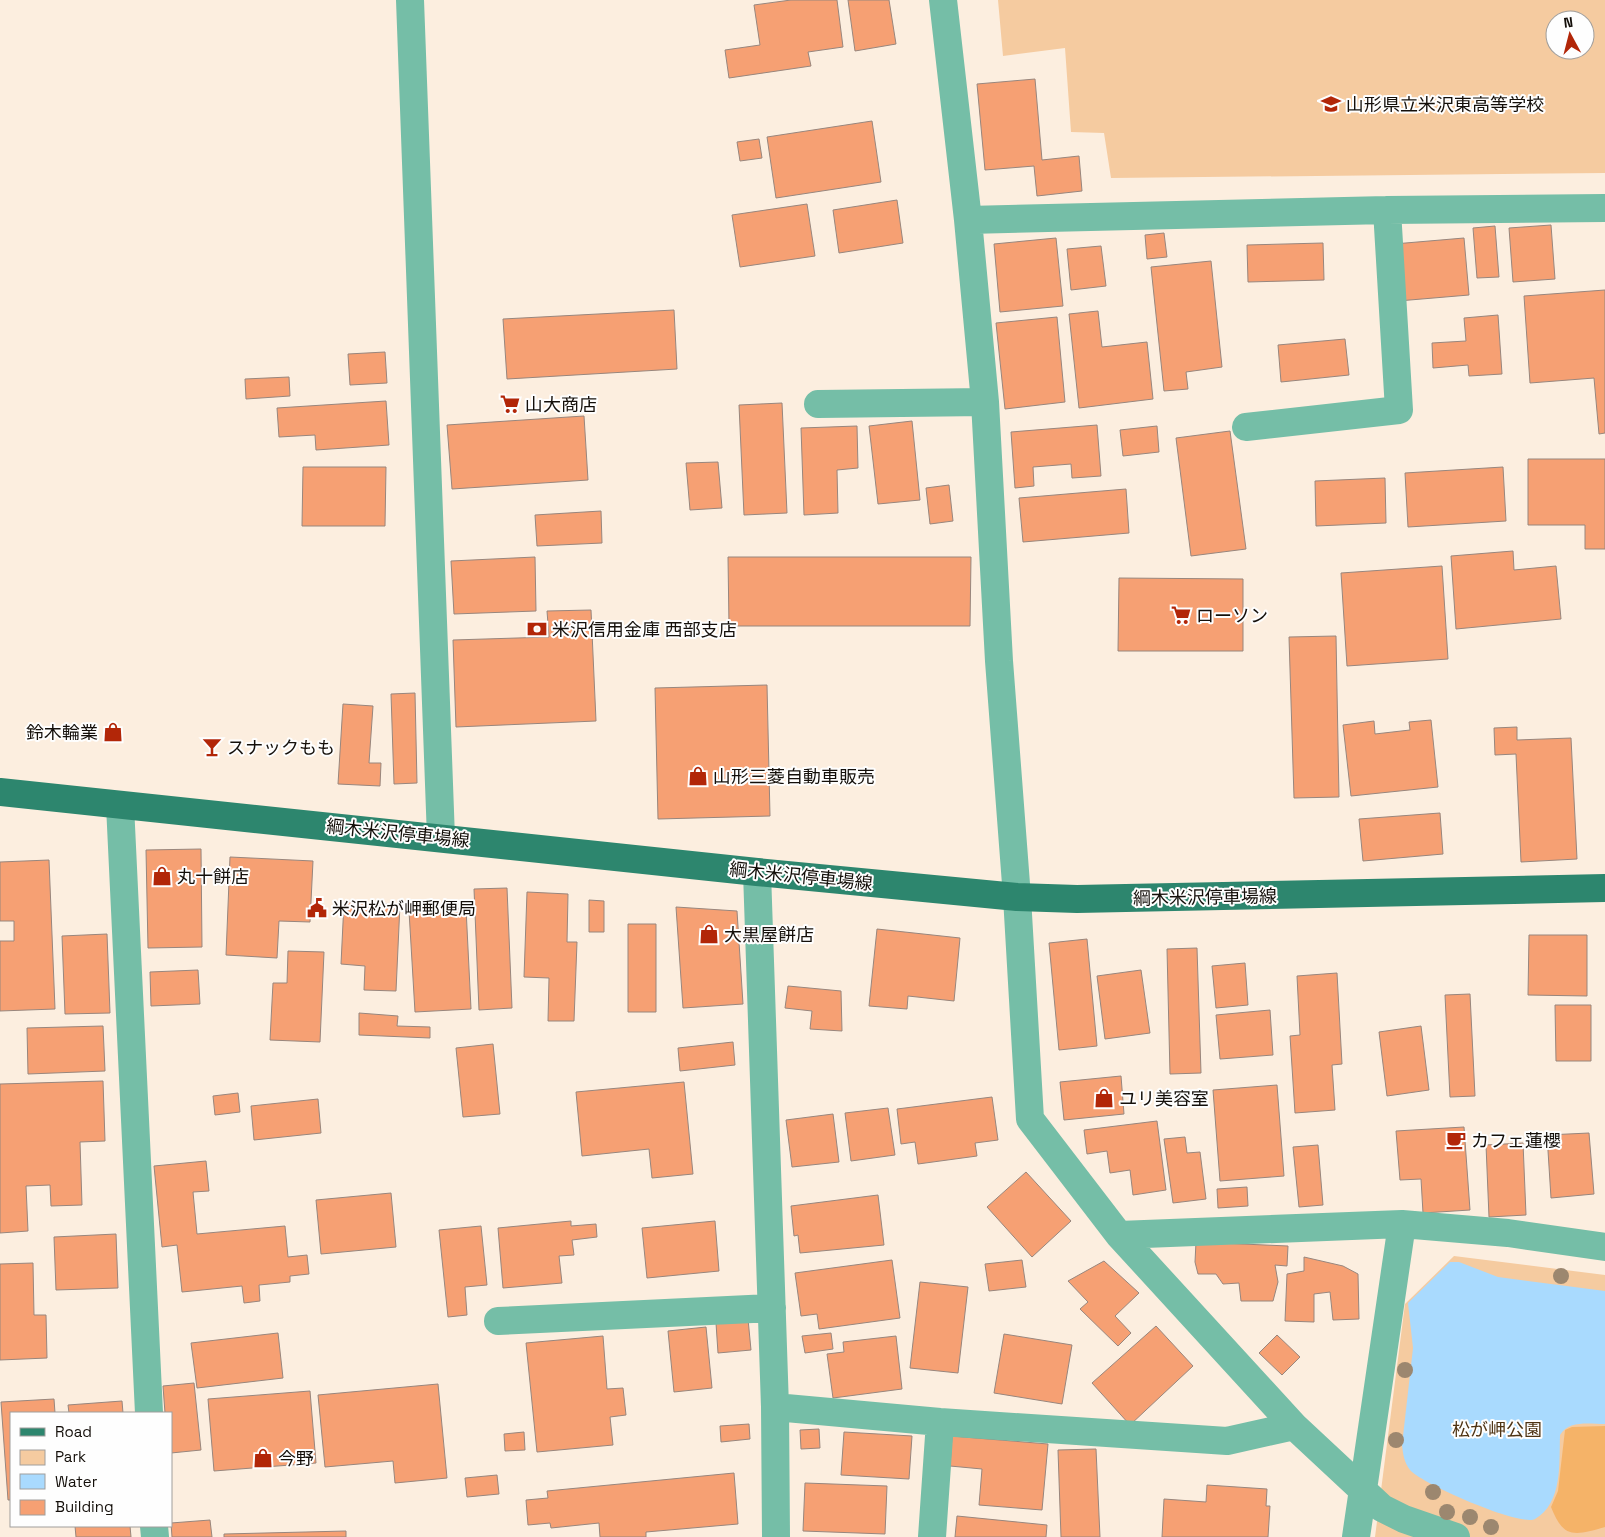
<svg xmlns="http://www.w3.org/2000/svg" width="1605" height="1537" font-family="'Space Grotesk','Noto Sans JP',sans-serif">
	<rect width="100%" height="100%" fill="#fceedf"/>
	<path fill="#f5cba0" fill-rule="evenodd" d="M998,0H1605V173L1111,178L1104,133L1071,132L1065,48L1003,56ZM1555,20H1585V50H1555Z
		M1454,1256L1605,1275V1537H1375L1405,1304Z"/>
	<path fill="#f5b368" d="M1605,1426V1527C1572,1537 1563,1537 1551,1507L1558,1491L1565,1430L1572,1427Z"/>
	<path fill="#a9dafe" d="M1450,1262H1459L1498,1277L1605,1291V1424C1589,1424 1569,1420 1560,1435C1559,1463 1563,1503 1535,1519C1521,1527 1422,1484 1410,1470C1404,1462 1403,1454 1402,1445L1413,1348L1408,1303Z"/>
	<path fill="#f6a073" stroke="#98867d" d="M791,0H837L843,47L808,52L811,66L729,78L725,50L760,45L754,5Z
		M848,0H889L896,44L855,51Z
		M1035,79L1042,160L1079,156L1082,191L1037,196L1034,166L985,170L977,84Z
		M872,121L881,182L776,198L767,137Z
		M759,139L762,158L740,161L737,142Z
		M897,200L903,243L839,253L833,210Z
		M807,204L815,256L740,267L732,215Z
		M1551,225L1555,279L1513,282L1509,228Z
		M1495,226L1499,277L1477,278L1473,228Z
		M1164,233L1167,257L1147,259L1145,235Z
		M1056,238L1063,306L1000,312L994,244Z
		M1464,238L1469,295L1398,301L1394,244Z
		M1323,243L1324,280L1248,282L1247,245Z
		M1101,246L1106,286L1071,290L1067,249Z
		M1211,261L1222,367L1186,372L1188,389L1164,391L1151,267Z
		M1605,290V433L1599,434L1594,378L1530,383L1524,296Z
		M674,310L677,369L507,379L503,319Z
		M1098,311L1102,347L1147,342L1153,399L1079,408L1069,314Z
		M1498,315L1502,374L1469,376L1468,365L1433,368L1432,343L1466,341L1464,318Z
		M1057,317L1065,402L1005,409L996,323Z
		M1345,339L1349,375L1281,382L1278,345Z
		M385,352L387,383L350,385L348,354Z
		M289,377L290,396L246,399L245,379Z
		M386,401L389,445L316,450L315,435L279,437L277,408Z
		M782,403L787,513L744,515L739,405Z
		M584,416L588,480L452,489L447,425Z
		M912,421L920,500L878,504L869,426Z
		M1097,425L1101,476L1072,478L1071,464L1033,467L1034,486L1015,488L1011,432Z
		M857,426L858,468L837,470L838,513L804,515L801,428Z
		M1157,426L1159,452L1123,456L1120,430Z
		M1230,431L1246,549L1191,556L1176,438Z
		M1528,459H1605V549H1585V525H1528Z
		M718,462L722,508L690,510L686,463Z
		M303,467H386L385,526H302Z
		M1503,467L1506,521L1408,527L1405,473Z
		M1385,478L1386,523L1316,526L1315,481Z
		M949,485L953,521L930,524L926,488Z
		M1126,489L1129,533L1023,542L1019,498Z
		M601,511L602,543L537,546L535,515Z
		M1513,551L1514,570L1556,566L1561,619L1456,629L1451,556Z
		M535,557L536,611L454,614L451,561Z
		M728,557H971L970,626H729Z
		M1442,566L1448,659L1347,666L1341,573Z
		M1119,578L1243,579V651H1118Z
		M591,610L596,721L456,727L453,640L549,637L547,611Z
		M1336,636L1339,797L1294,798L1289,637Z
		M767,685L770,816L658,819L655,688Z
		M415,693L417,783L394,784L391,694Z
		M343,704L373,706L369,763H381L380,786L338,784Z
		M1431,720L1438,787L1351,796L1343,725L1374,721L1375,734L1410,730L1409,722Z
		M1517,727V740L1571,738L1577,859L1521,862L1516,754L1495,755L1494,728Z
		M1440,813L1443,854L1363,861L1359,819Z
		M201,849L202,947L148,948L146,850Z
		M230,857L313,861L310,922L279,921L277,958L226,955Z
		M49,860L55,1009L0,1011V941H14V921H0V862Z
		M507,888L512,1008L479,1010L474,889Z
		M527,892L568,894L567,942H577L574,1021H548L549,978L524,977Z
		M589,900L604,901V932H589Z
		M344,902L400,904L396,991L364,990L365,966L341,964Z
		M676,907L737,911L743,1004L683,1008Z
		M466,908L471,1009L415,1012L409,911Z
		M628,924H656V1012H628Z
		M877,929L960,938L954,1001L908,996L907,1009L869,1006Z
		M107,934L110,1013L65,1014L62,936Z
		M1529,935H1587V996L1528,995Z
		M1087,939L1097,1046L1059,1050L1049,943Z
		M1197,948L1201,1073L1170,1074L1167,949Z
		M288,951L324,952L320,1042L270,1040L273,983H287Z
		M1245,963L1248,1005L1216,1008L1212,966Z
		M198,970L200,1004L151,1006L150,972Z
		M1141,970L1150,1033L1105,1039L1097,976Z
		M1337,973L1342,1064L1332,1065L1335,1110L1295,1113L1290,1036L1300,1035L1297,976Z
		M788,986L841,991L842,1031L810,1029L812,1011L785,1008Z
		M1470,994L1475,1096L1450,1097L1445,995Z
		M1555,1005H1591V1061H1556Z
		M1270,1010L1273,1055L1220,1059L1216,1015Z
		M359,1013L398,1016L397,1026L430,1027V1038L359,1035Z
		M103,1026L105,1071L28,1074L27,1028Z
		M1421,1026L1429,1090L1387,1096L1379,1032Z
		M733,1042L735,1065L680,1071L678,1048Z
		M493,1044L500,1114L463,1117L456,1048Z
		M1121,1076L1124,1114L1064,1120L1060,1082Z
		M103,1081L105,1141L80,1142L82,1205L51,1206L50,1185L26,1186L28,1231L0,1233V1084Z
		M684,1082L693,1174L652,1178L649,1149L582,1156L576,1092Z
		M1277,1085L1284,1176L1220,1181L1213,1090Z
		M238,1093L240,1112L215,1115L213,1096Z
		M992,1097L998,1140L975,1143L977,1156L918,1164L915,1142L901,1144L897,1109Z
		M318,1099L321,1133L254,1140L251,1106Z
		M888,1108L895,1155L851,1161L845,1113Z
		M833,1114L839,1162L792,1167L786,1120Z
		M1157,1121L1166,1190L1133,1195L1130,1170L1110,1173L1107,1151L1087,1154L1084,1130Z
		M1464,1127L1470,1210L1423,1213L1421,1179L1400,1180L1396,1131Z
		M1589,1133L1594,1194L1551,1198L1547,1135Z
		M1185,1137L1187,1153L1200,1152L1206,1199L1173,1203L1164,1139Z
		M1523,1143L1526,1215L1489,1217L1486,1145Z
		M1318,1145L1323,1205L1299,1207L1293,1147Z
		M206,1161L209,1191L193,1192L197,1234L285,1226L288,1257L307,1255L309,1274L290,1276V1282L259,1285L260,1301L244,1303L242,1286L182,1292L177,1245L162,1247L154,1166Z
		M1026,1172L1071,1221L1032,1257L987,1207Z
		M1247,1187L1248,1206L1218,1208L1217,1189Z
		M391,1193L396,1247L321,1254L316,1200Z
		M878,1195L884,1245L800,1253L798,1235L794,1236L791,1206Z
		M571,1221V1226L596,1224L597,1237L572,1240L574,1255L559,1256L562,1283L503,1288L498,1228Z
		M715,1221L719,1271L647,1278L642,1228Z
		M481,1226L487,1285L465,1287L467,1315L448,1317L439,1230Z
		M116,1234L118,1288L56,1290L54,1237Z
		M1196,1242L1288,1246L1287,1266L1275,1265L1278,1282L1273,1301H1241L1239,1283L1223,1284L1216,1274H1198L1195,1262Z
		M1304,1257L1343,1266L1358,1274L1359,1319L1333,1320L1330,1292L1314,1294V1322L1285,1321L1287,1274L1304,1271Z
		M892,1260L900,1318L819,1329L817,1314L801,1316L795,1273Z
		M1022,1260L1026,1287L989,1291L985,1264Z
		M1104,1261L1139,1293L1115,1316L1131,1333L1118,1346L1080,1309L1088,1302L1068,1281Z
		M33,1263L34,1315H46L47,1358L0,1360V1264Z
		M920,1282L968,1287L958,1373L910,1368Z
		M748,1319L751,1350L718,1353L716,1323Z
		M1156,1326L1193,1366L1130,1425L1092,1383Z
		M706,1327L712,1388L674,1392L668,1331Z
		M278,1333L283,1378L197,1388L191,1343Z
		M831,1333L833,1349L805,1353L802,1336Z
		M1004,1334L1072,1345L1062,1404L994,1393Z
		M1277,1335L1300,1357L1282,1375L1259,1353Z
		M603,1336L607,1389L623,1388L626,1415L610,1417L613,1445L537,1452L526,1343Z
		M896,1336L902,1389L833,1398L827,1354L844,1352L843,1342Z
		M194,1383L201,1450L171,1453V1413H165L163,1386Z
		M438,1384L447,1478L395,1483L393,1461L325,1467L318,1395Z
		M310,1391L316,1463L214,1471L208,1399Z
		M54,1399L55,1413H11V1500H8L1,1402Z
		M122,1401L123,1413H69L68,1405Z
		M749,1424L750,1439L721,1442L720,1426Z
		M819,1429L820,1448L801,1449L800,1430Z
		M524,1432L525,1450L505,1451L504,1434Z
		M844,1432L912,1436L909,1479L841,1475Z
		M952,1436L1048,1444L1042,1510L979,1505L982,1469L950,1466Z
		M1096,1449L1100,1537H1061L1058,1450Z
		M734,1473L738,1524L646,1532V1537H600L599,1523L551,1528L550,1523L528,1525L526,1500L548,1498L547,1491Z
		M497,1475L499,1494L467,1497L465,1478Z
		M805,1483L887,1486L885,1534L803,1531Z
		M1207,1485L1267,1489L1266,1506H1270L1268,1537H1162L1164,1499L1206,1502Z
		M957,1516L1047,1525L1046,1537H955Z
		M210,1520L212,1537H172L171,1523Z
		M75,1526H130L131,1537H76Z
		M346,1531V1537H224V1534Z"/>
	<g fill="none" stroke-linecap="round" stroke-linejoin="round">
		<path stroke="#75bea7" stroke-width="28" d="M410,0L441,838
			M943,0L968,220L985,402L999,661L1017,897L1030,1119L1119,1235L1294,1426L1382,1508L1404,1519L1456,1537
			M968,220L1387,210L1605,208
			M818,404L985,402
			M1246,427L1399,410L1387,210
			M120,805L149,1413
			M757,872L775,1407L776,1537
			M1119,1235L1402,1224
			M498,1321L772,1308
			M775,1407L940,1422L1227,1441L1294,1426
			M154,1526L155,1537
			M932,1537L940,1422
			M1356,1537L1402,1224L1508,1233L1605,1247"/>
		<path stroke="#2d866e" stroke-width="28" d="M0,792L757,872L1017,897L1077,899L1605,888"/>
	</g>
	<g fill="#9c876f">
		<circle cx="1561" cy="1276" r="8"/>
		<circle cx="1405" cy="1370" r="8"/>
		<circle cx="1396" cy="1440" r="8"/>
		<circle cx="1433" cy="1492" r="8"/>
		<circle cx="1447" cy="1512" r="8"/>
		<circle cx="1470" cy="1517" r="8"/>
		<circle cx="1491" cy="1527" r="8"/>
	</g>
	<defs>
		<symbol id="school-bare" viewBox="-9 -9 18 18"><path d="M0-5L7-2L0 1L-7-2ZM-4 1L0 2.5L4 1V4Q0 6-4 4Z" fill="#b22608" stroke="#fefefe" stroke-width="2.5" paint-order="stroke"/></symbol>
		<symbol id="supermarket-bare" viewBox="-9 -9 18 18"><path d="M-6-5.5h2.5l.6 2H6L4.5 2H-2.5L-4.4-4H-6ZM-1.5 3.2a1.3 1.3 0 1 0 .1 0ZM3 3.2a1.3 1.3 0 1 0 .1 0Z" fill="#b22608" stroke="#fefefe" stroke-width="2.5" paint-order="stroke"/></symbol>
		<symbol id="bank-bare" viewBox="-9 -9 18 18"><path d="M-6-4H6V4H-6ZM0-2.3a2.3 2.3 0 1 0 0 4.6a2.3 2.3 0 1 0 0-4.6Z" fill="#b22608" stroke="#fefefe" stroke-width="2.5" paint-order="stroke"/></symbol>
		<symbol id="shop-bare" viewBox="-9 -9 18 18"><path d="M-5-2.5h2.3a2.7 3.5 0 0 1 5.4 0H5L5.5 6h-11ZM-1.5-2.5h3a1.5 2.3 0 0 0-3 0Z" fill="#b22608" stroke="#fefefe" stroke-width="2.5" paint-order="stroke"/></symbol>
		<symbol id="bar-bare" viewBox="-9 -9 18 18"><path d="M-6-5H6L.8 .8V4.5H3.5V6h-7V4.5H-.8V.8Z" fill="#b22608" stroke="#fefefe" stroke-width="2.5" paint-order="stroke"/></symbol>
		<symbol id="civic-bare" viewBox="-9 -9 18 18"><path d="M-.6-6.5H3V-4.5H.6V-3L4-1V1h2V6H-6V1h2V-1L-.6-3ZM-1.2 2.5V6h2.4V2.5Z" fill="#b22608" stroke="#fefefe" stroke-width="2.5" paint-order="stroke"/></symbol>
		<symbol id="cafe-bare" viewBox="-9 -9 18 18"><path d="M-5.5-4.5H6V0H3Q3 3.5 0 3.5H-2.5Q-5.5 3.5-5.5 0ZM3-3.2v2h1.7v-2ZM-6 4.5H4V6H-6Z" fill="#b22608" stroke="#fefefe" stroke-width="2.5" paint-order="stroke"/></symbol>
	</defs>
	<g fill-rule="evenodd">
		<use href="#school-bare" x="1317" y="90" width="28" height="28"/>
		<use href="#supermarket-bare" x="496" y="390" width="28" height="28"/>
		<use href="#supermarket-bare" x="1167" y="601" width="28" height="28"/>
		<use href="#bank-bare" x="523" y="615" width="28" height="28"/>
		<use href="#shop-bare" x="99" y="718" width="28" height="28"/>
		<use href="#bar-bare" x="198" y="733" width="28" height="28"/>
		<use href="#shop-bare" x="684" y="762" width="28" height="28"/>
		<use href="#shop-bare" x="148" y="862" width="28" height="28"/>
		<use href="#civic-bare" x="303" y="894" width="28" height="28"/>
		<use href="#shop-bare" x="695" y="920" width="28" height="28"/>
		<use href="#shop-bare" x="1090" y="1084" width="28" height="28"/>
		<use href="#cafe-bare" x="1442" y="1126" width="28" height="28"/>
		<use href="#shop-bare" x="249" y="1444" width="28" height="28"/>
	</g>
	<g text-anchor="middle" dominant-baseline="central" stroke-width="4" stroke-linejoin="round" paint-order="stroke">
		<g font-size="18" fill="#140f0a" stroke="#fefefe" text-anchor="start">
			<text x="1346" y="104">山形県立米沢東高等学校</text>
			<text x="525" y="404">山大商店</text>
			<text x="1196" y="615">ローソン</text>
			<text x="552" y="629">米沢信用金庫 西部支店</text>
			<text x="98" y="732" text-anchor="end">鈴木輪業</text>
			<text x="227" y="747">スナックもも</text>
			<text x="713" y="776">山形三菱自動車販売</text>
			<text x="177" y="876">丸十餅店</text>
			<text x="332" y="908">米沢松が岬郵便局</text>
			<text x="724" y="934">大黒屋餅店</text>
			<text x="1119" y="1098">ユリ美容室</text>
			<text x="1471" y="1140">カフェ蓮櫻</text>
			<text x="278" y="1458">今野</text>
		</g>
		<g font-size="18" fill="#140f0a" stroke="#fefefe">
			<text transform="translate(398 833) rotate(6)">綱木米沢停車場線</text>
			<text transform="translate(801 876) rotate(6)">綱木米沢停車場線</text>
			<text transform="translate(1205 897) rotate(-1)">綱木米沢停車場線</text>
		</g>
		<g font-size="18" fill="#4e3313" stroke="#fefefe">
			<text x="1497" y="1429">松が岬公園</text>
		</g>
	</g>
	<rect x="10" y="1412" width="162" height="115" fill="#fefefe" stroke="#a09e9c"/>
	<rect x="20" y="1428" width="25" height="8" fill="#2d866e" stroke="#a09e9c"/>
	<text x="55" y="1437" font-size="15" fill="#140f0a">Road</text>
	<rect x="20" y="1450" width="25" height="15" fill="#f5cba0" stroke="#a09e9c"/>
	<text x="55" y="1462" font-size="15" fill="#140f0a">Park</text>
	<rect x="20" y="1474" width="25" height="15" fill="#a9dafe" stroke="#a09e9c"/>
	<text x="55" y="1487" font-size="15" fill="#140f0a">Water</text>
	<rect x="20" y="1500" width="25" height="15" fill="#f6a073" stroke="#a09e9c"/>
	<text x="55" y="1512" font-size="15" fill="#140f0a">Building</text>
	<g transform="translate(1570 35) rotate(353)"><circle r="24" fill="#fefefe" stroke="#a09e9c"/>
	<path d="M0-4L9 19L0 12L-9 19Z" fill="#b22608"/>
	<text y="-8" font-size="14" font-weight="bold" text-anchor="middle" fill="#140f0a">N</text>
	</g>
</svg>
